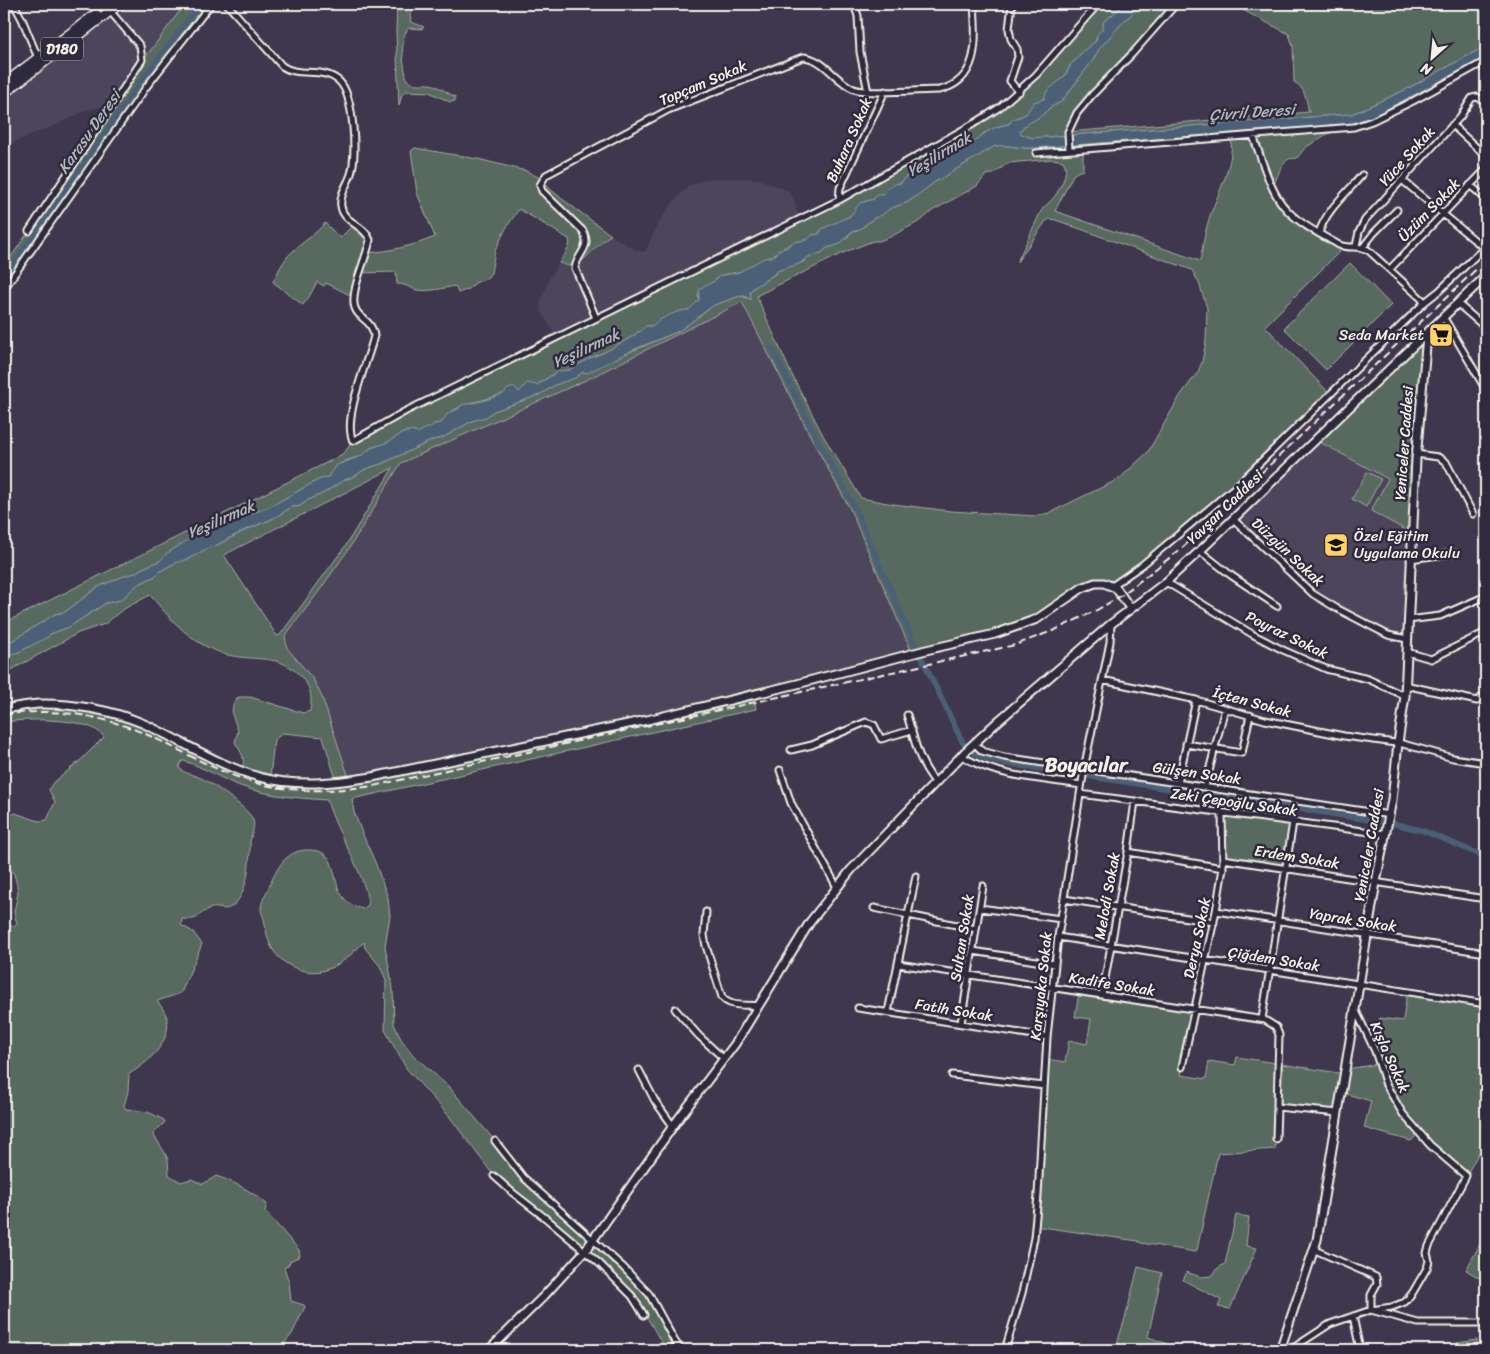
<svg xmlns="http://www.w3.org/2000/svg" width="1490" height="1354" font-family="Sriracha,sans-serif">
	<rect width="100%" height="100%" fill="#3f374d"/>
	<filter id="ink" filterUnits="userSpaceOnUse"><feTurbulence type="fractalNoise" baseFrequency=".02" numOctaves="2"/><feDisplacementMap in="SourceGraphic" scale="10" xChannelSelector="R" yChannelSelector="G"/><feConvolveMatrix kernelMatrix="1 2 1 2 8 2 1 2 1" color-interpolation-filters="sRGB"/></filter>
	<g filter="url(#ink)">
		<path fill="#4d445b" d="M119,4H185L139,66L114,105L87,110L56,125L4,146V93Z
			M746,178L761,180L789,191L795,202L800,219L556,337L540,309L541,300L550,277L559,263L570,266L611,235L637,251L645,252L657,225L673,202L690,185L706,179Z
			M742,302L814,443L850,509L912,653L647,720L350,781L322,697L306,670L287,648L285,636L317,594L350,547L401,463L586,380Z
			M1316,440L1388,480L1411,533L1407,639L1397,638L1313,594L1233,519Z"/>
		<path fill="#596960" stroke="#a6ada4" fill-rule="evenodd" d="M185,4H211L189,31L4,289V267L29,231L139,66Z
			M397,4H415L410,15L411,22L424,27L422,29L409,28C398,38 404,66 407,80C414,87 425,82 434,85C441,88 448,93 455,97V101L450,102L429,92L406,91L402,94L399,106L396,31Z
			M1098,4H1126L1103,22V30L1096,38V41L1082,52L1076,60L1071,64L1065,76L1056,84L1044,99L1036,102L1026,114L1012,120L1009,124L999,126L996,129L984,133L975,142L964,143L939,162L926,165L918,174L905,177L901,183C893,184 887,186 884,194H879L874,199L863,202L850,216L821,230L819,234L812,235L807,240C793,240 781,249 771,257L766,258L739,272L722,275L698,294L699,300L689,310L681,311L652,326H646L640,332H637L635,335L605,352L590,358L569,370L556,372L537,385L524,386L519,393L515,388C509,387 508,392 502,394C480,403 455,401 441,423L434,424L431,428L419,433L407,431L386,443L371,448L361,456L345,461L334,468L328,477L318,480L271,506L236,519L229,524L208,531L184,543L180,546L170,552L160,561L143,568L135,573L124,576L98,587L65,612L55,614L4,646V623L10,620L330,461L344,453L353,441L406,411L800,219L975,123L1019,92Z
			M1146,4H1176L1084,104L1068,132L1309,112C1306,100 1306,88 1294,82L1293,46L1289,34L1231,4H1486V46L1405,90L1352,114L1032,138L1021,134L1020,131L1024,126L1047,111L1049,108L1061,102L1093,60L1099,49L1122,23L1139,7Z
			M1486,57V77L1476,67L1372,121L1341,129L1325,135L1305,148L1297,158C1294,159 1291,158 1289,159C1282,161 1275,182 1273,188L1288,211L1344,247L1265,326L1330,394L1210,510L1112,586L1095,583L1037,619L912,653L850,509L814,443L742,302L586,380L401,463L350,547L317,594L285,636L287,648L313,679L322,697L350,781L754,694L756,709L352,799L354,812L362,833L375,862L388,898L390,916L385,946L393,988L394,1024L401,1039L413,1055L449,1087L495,1141L515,1168L649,1294L681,1350H666L641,1307L600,1264L494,1176L449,1116L406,1068L385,1030L386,980L380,966L365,948L364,942C354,952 342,964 328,969C309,977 282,967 272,948C267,939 266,930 264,919C263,916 261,912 261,909C261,901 266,894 269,887C277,868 286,849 310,850C349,851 320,899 363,909L368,905C366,873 336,834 327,800C298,798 268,796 240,786C221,779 204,767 184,761H182L179,767L180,769C186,774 194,775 201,778C213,784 246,807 252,818C257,826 250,835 250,844C250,861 248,896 231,907C224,912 216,905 209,909C193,917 202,920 182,919L181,925L193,932L202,944L181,993L157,1001C161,1006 165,1011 167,1018C172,1042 147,1064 129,1074L128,1091L124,1106L126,1109L148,1112L164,1120L165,1122L153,1134L165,1153L168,1160L169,1175L181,1182L191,1179L203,1184L216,1176C235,1182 251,1191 267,1204L265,1211L299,1250L300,1256L290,1261L289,1264L284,1268L289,1282L291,1301L304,1305L305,1307L292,1334L279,1350H4V923L14,927L17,924L14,912L18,893L17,885L14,874L4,860V824L8,817L15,813L39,821L47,820L55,802L49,790L52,784L82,759L104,737C90,716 26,719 4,722V709L53,705L128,718L241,771C247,758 241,753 235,742L238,731L232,714L233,705L238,697H250L303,713L310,711C312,699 312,689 303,679C283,654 260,661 233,656C224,655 215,650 207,647C184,635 167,615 150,595L122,610L105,624L78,633L4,674V657L21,651L50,634L69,627L106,603L121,600L137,585L155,576L160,571L175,563L188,559L210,547L215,546L244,531L274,518L292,507L300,506L308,500L324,493L342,481L355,476L365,469L381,464L433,440L442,438L472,421L486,417L494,411L539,395L555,385L578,376L583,372L679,331L714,305L740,296L751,299L750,292L753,288L775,274L777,271L803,262L808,257L821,253L827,248L834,246L847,238L850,233L862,228L874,218L889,209L908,202L935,182L995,146C1008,144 1020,149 1033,148L1354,124L1370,118ZM1231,138C1234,166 1219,190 1210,216C1205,230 1203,246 1200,261L1055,211L1073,175L1077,172L1083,170V149ZM1053,159L1063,161C1070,171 1061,187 1055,196C1051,202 1045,205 1041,211L1017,262L1046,221L1050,219L1056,220L1192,270L1199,283L1207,308L1206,341L1202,362L1198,372L1180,396L1148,452L1119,479L1049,513L1036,516L950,511L893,504L861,498L824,437L791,373L757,297L758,295L845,252L873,241H879L890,237L922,220L932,211L977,186L986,175L993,174L1008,163ZM393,468L346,545L280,635L277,636L224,555ZM283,733L323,737L337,783L270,779L274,740Z
			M415,148L478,159L526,171L542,179L550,189L565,201L611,235C601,240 582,264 574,266C569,267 564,264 559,263C563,256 572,247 569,239L519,209L506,228L495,251L491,273L487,278L475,283L469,289L458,293L455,286C443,288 430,292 417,290C410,288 405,284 397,284L396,272L361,273L354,297L326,283L324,286L317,282L309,297L303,305L273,282C278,272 283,260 292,252C302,242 315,235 325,223L340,238L354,224L368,235L367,253C391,251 412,246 435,237L417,193L411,151Z
			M1350,263L1391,305L1326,370L1284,328Z
			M1427,335L1411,533L1371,511L1388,479L1316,440Z
			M1367,472L1381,479L1366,507L1352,499Z
			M1222,813L1293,822L1286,868L1223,859Z
			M1079,992L1195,1009L1181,1075L1206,1079L1209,1061L1235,1065L1237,1057L1345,1074L1346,1069L1380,1064L1375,1051L1380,1018L1403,1021L1407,992L1486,1004V1147L1483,1145L1466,1176L1419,1133L1411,1141L1364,1128L1371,1101L1343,1093L1338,1113L1277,1107L1275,1149L1218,1153L1197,1250L1195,1252L1141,1243L1138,1241L1035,1226L1046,1059L1065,1062L1069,1040L1087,1044L1091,1019L1075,1017Z
			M1236,1215L1249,1217L1246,1246L1257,1248L1230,1309L1218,1307L1221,1300L1183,1280L1187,1272L1200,1277L1212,1276L1218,1268L1225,1264Z
			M1486,1233V1282L1466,1270Z
			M1138,1267L1162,1273L1148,1337L1165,1343L1176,1350H1115L1126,1315Z
			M1477,1340L1478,1350H1458L1457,1343Z"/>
		<path fill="#4c6177" stroke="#8f9ba4" d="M1126,4H1146L1139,7L1122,23L1099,49L1093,60L1061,102L1049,108L1047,111L1038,118L1024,126L1020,131L1021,134L1032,138L1352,114L1405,90L1486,46V57L1370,118L1354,124L1033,148C1020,149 1008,144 995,146L935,182L908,202L889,209L882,215L874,218L860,229L850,233L840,244L827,248L821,253L808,257L799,264L777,271L773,275L753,288L750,292L751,300L745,296H740L714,305L679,331L635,349L587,373L583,372L575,378L555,385L539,395L494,411L486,417L472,421L442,438L433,440L381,464L365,469L355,476L342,481L324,493L308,500L300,506L292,507L274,518L243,531L215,546L210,547L188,559L175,563L160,571L155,576L137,585L121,600L106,603L69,627L50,634L48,637L21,651L4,657V646L55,614L65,612L98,587L124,576L135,573L143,568L160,561L166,554L191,538L271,506L318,480L328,477L337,465L361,456L371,448L386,443L403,433L410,431L418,433L426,428H430L434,424L441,423L448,413L458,409L462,405L483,401L503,394L508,389L514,387L519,392L527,383L537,385L558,371L569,370L590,358L605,352L635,335L637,332H640L646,326H652C661,318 677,310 689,310L699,300V290L705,285L713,282L719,276L739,272L764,258L771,257L777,254L778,250L788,247L793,242L807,240L812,235L819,234L822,229L850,216L860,203L874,199L877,194H884C887,186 893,184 901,183L905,177L918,174L926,165L939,162L942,156L950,154L966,141L975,142C984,132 996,126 1009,124L1012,120L1026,114L1034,102L1044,99L1046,92L1065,76L1071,64L1076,60L1082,52L1096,41L1097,35L1103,28V22Z"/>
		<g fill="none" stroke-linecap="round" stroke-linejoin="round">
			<path stroke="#4c6177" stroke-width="5.5" d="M4,279L142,80L200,4
				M772,348L818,441L855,508L911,636L963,743C975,755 986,760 1002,763L1396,824L1424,831L1486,857"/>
			<defs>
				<path id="street" d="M14,4L22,19L38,58
					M227,4L282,66C299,78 322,66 339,81C354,95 357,155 351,174C348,184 339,195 341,206C343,223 365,225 370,240C367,257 349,293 355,308C359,320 372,319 374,336C368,362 342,418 353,441L406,411L839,200L975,123L1000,107L1036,75L1098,4
					M854,4L858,16L860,52L868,92
					M1012,4L1009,29L1011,39L1017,49L1018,57L1010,81L1019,92
					M1452,125L1486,156
					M1253,136C1262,159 1270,193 1287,210C1301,225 1322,235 1339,245C1349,249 1358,245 1368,250L1425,302
					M1069,150L1068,132L1077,113L1092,95L1132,54L1176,4
					M1036,153L1354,127L1372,121L1413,101L1486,61
					M1402,180L1484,248
					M1470,185L1486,199
					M839,200L840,188L885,91
					M29,231L80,155L142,60L140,46L110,11
					M1319,233C1326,210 1347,193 1362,175
					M1356,246L1359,232L1365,220L1460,117L1472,98L1477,97L1486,102
					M1363,247L1374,233L1397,210
					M1390,269L1486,169
					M4,289L147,86L211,4
					M1458,304L1486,328
					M596,318L575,268C578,252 592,248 583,231L542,191L540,185L546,175L668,110L803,57C824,58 835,81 854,89C870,95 919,90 939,90C981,81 976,37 974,4
					M1444,318L1486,390
					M1416,454L1438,457L1446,462L1473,514
					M1233,519L1313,594L1336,608L1388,635L1407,639
					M1200,551L1232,576L1277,606
					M1410,559L1454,553
					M1166,582L1252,634L1283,650L1326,669L1368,679L1405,696
					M1112,586L1142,565L1235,487L1425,302L1439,291L1486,246
					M1408,620L1440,616L1486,596
					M1407,652L1431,659L1486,632
					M1102,680L1196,700L1265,720L1344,736L1403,744L1453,758L1486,763
					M1405,685L1477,701L1486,694
					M907,715C916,743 916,757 935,782
					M974,743L982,751L1004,757L1390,815
					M1186,744L1242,753L1250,715
					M791,750L812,745L866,722L874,725L881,739L912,730
					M961,755C992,777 1045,779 1081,785
					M780,770L791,803L837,887
					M1178,783L1196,700
					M1205,787L1225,708
					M1080,794L1386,834
					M1128,852L1223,868
					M1223,859L1486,899
					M1064,899L1214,922
					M874,908L976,929
					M980,908L1061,919
					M1216,911L1486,953
					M706,912L704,935L706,946L722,997C730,1008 746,1004 758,1006
					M1058,937L1486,1004
					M973,951L1055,964
					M898,964L1265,1020L1276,1027L1279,1035L1277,1107L1338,1113
					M1102,995L1128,852L1135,801
					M858,1008L1047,1037
					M675,1009L699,1036L724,1059
					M888,1012L916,876
					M1262,1019L1293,822
					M961,1023L983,886
					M1182,1067L1216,911L1223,868L1222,813
					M639,1070L655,1101L673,1126
					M952,1075L1044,1086
					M1276,1139L1277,1107
					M495,1141L523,1177L623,1267L649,1294L674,1340L681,1350
					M494,1176L513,1193L548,1220L600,1264L632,1296L644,1315
					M1315,1250L1376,1277L1377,1284L1371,1295V1310L1418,1323H1486
					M1353,1316L1360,1350
					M1005,1350L1022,1293L1034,1238L1038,1195L1047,1037L1058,937L1084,769L1110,642L1111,624
					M1290,1350L1330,1324L1371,1310L1392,1307L1405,1302L1413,1292L1427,1268L1429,1261L1427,1253L1429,1246L1466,1176L1430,1145L1403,1114L1386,1085L1375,1051L1356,1011"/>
				<path id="secondary" d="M4,709C15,707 26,705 38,704C71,703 111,710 142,723C181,740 217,765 259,777C297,787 334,783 372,777L647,720L797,684L926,650L995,634L1037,619L1082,588L1095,583H1104L1116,588L1130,608
					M489,1350L544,1296L585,1251L676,1122L735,1044L810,922L851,870L966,751L996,723L1111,624L1166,582L1204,547L1486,276
					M1280,1350L1317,1240L1376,882L1392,800L1398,743L1405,696L1416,459L1427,335"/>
				<path id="highway" d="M4,84L96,14
					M4,93L119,4"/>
			</defs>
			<use href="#street" stroke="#f4f1e8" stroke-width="9"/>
			<use href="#secondary" stroke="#f4f1e8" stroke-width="11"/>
			<use href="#highway" stroke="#f4f1e8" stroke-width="12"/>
			<use href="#street" stroke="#2f2a3d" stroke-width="5"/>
			<use href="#secondary" stroke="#2f2a3d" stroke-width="7"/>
			<use href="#highway" stroke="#2f2a3d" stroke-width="9"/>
			<path stroke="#f4f1e8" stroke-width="2" stroke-dasharray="8 4" stroke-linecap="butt" d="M4,715C53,707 103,715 148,735C185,752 220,774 260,784C298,793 334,791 373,786L1015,645L1055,630L1097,610L1122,595L1181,549L1486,260"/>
		</g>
	</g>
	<defs>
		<symbol id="supermarket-square" viewBox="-11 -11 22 22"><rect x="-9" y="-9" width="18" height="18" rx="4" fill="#ffd166" stroke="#2f2a3d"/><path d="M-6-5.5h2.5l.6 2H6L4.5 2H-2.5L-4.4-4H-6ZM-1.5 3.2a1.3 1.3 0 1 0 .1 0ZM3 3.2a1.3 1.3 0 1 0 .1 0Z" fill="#111"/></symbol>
		<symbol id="school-square" viewBox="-11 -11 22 22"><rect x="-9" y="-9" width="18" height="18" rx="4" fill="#ffd166" stroke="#2f2a3d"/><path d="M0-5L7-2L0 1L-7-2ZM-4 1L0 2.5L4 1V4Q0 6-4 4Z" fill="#111"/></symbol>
	</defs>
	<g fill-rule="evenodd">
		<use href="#supermarket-square" x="1427" y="321" width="28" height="28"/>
		<use href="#school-square" x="1322" y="531" width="28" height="28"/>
	</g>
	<g text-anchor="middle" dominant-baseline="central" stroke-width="5" stroke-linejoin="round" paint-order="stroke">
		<rect fill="#2f2a3d" stroke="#b9b5b5" stroke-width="1" x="41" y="37.5" width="42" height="23" rx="4"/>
		<g font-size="14" font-weight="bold" fill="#f4f1e8">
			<text x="62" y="49">D180</text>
		</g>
		<g font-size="15" fill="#f4f1e8" stroke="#2f2a3d">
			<text transform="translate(703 83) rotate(-23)">Topçam Sokak</text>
			<text transform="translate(849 140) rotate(-66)">Buhara Sokak</text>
			<text transform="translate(1407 156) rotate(-48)">Yüce Sokak</text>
			<text transform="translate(1429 210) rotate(-46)">Üzüm Sokak</text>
			<text transform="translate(1404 443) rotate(-86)">Yeniceler Caddesi</text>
			<text transform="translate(1225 507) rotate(-44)">Yavşan Caddesi</text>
			<text transform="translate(1288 552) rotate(43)">Düzgün Sokak</text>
			<text transform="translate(1287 635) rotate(26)">Poyraz Sokak</text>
			<text transform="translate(1252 702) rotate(15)">İçten Sokak</text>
			<text transform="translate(1197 773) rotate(8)">Gülşen Sokak</text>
			<text transform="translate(1234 802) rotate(8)">Zeki Çepoğlu Sokak</text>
			<text transform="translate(1369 845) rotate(-80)">Yeniceler Caddesi</text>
			<text transform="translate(1297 857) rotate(9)">Erdem Sokak</text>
			<text transform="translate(1107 896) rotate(-80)">Melodi Sokak</text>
			<text transform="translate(1353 920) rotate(9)">Yaprak Sokak</text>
			<text transform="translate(962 938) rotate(-81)">Sultan Sokak</text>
			<text transform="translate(1197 938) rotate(-78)">Derya Sokak</text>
			<text transform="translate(1274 959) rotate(9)">Çiğdem Sokak</text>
			<text transform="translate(1112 984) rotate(9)">Kadife Sokak</text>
			<text transform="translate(1041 986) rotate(-84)">Karşıyaka Sokak</text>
			<text transform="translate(954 1010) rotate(9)">Fatih Sokak</text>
			<text transform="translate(1390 1057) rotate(66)">Kışla Sokak</text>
		</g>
		<g font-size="15" fill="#f4f1e8" stroke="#2f2a3d" text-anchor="end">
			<text x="1424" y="335">Seda Market</text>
			<text x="1354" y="536" text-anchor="start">Özel Eğitim<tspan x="1354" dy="17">Uygulama Okulu</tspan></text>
		</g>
		<g font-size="16" font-style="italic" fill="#b1b7bb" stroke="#2f2a3d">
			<text transform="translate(1252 112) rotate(-4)">Çivril Deresi</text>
			<text transform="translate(89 132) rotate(-55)">Karasu Deresi</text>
			<text transform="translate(939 154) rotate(-31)">Yeşilırmak</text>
			<text transform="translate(586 348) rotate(-25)">Yeşilırmak</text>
			<text transform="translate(221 519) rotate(-24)">Yeşilırmak</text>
		</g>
		<g font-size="20" font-weight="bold" fill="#f4f1e8" stroke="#2f2a3d">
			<text x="1086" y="765">Boyacılar</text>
		</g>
	</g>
	<rect width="1490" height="1354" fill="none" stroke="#2f2a3d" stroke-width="20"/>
	<rect x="10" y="10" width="1470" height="1334" fill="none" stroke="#f4f1e8" stroke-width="2" filter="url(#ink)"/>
	<g transform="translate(1432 58) rotate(207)" stroke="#2f2a3d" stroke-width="4" paint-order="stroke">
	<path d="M0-4L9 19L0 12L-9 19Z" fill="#f4f1e8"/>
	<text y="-8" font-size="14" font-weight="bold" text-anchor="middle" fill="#f4f1e8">N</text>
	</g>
</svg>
